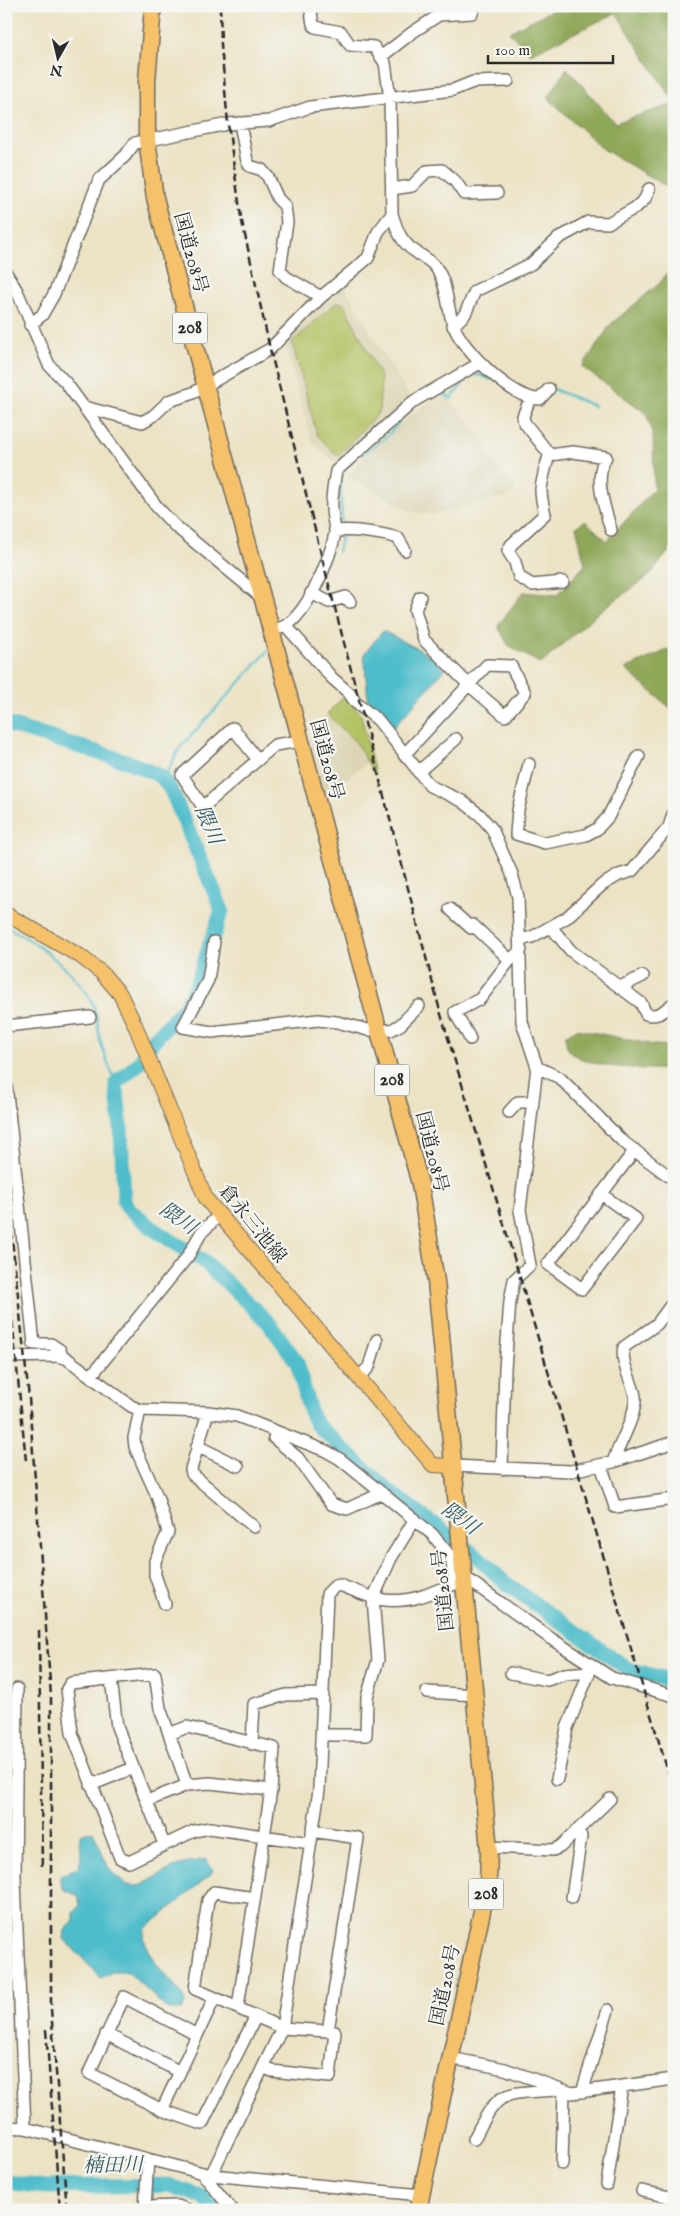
<svg xmlns="http://www.w3.org/2000/svg" width="680" height="2216" font-family="'IM FELL English','Noto Serif JP',serif">
	<rect width="100%" height="100%" fill="#f6f6f2"/>
	<filter id="ink" filterUnits="userSpaceOnUse"><feTurbulence type="fractalNoise" baseFrequency=".02" numOctaves="2"/><feDisplacementMap in="SourceGraphic" scale="10" xChannelSelector="R" yChannelSelector="G"/><feConvolveMatrix kernelMatrix="1 2 1 2 8 2 1 2 1" color-interpolation-filters="sRGB"/></filter>
	<filter id="wash" filterUnits="userSpaceOnUse"><feTurbulence type="fractalNoise" baseFrequency=".0096" numOctaves="4" result="noise"/><feDisplacementMap in="SourceGraphic" scale="20" xChannelSelector="R" yChannelSelector="G"/><feGaussianBlur stdDeviation="1.12" result="paint"/><feColorMatrix in="noise" values="0 0 0 0 0 0 0 0 0 0 0 0 0 0 0 0 0 1.4 0 .05"/><feComposite in="paint" operator="in"/></filter>
	<g filter="url(#wash)">
		<rect width="100%" height="100%" fill="#ece3c5"/>
		<path fill="#dcd4b4" d="M343,285L411,400L337,464L312,442L284,339Z
			M441,393L456,407L482,439L496,467L516,484L510,497L489,500L432,515L410,511L346,476L393,428Z
			M326,716L352,740L367,762L324,798L309,737Z"/>
		<path fill="#b4c163" stroke="#707647" d="M337,302L344,304L381,378L379,412L338,456L317,435L292,342Z
			M345,695L361,714L375,775L356,743L327,714Z"/>
		<path fill="#8fa759" stroke="#5d6942" d="M560,6H674V102L616,13L530,54L509,32Z
			M567,68L615,123L674,104V191L603,149L548,98Z
			M674,264V545L648,577L600,611L541,664L508,645L498,626L523,592L557,595L585,565L576,527L585,521L607,541L654,489L653,434L646,413L582,367L611,324L660,283Z
			M674,647V711L625,669Z
			M577,1029L654,1045L674,1046V1070C650,1068 580,1071 567,1047C566,1044 566,1039 565,1036Z"/>
		<path fill="#50bdcb" stroke="#3e747b" d="M383,631L424,652L445,669L394,727C385,723 379,709 368,700L364,654Z
			M93,1831L109,1869L127,1885L140,1886L176,1866L205,1859L213,1870L210,1875L145,1929C139,1952 169,1977 183,1995L186,2003L181,2010H168L128,1972H112L101,1978L64,1939L65,1930L74,1921V1913L80,1905L78,1896L63,1889L59,1877L79,1866L81,1857L80,1835Z"/>
		<g fill="none" stroke-linecap="round" stroke-linejoin="round">
			<path stroke="#50bdcb" stroke-width="2.5" d="M553,389L594,406
				M442,392L451,399C466,382 465,366 491,380
				M362,455L387,436L399,422
				M340,479L342,526
				M338,552L342,534
				M164,779L179,749L268,651
				M6,926C37,943 82,975 95,1009C98,1019 98,1030 100,1040C104,1054 110,1069 116,1083"/>
			<path stroke="#50bdcb" stroke-width="15" d="M6,724L129,762L162,777L171,790L222,910L195,988L185,1007L154,1040L138,1064L116,1083L121,1129L124,1201L128,1208L156,1231L205,1262L268,1322L297,1362L310,1412L316,1424L391,1493L477,1556L504,1582L628,1669L674,1681
				M6,2182L45,2187L169,2185L203,2197L214,2210"/>
		</g>
	</g>
	<g filter="url(#ink)">
		<g fill="none" stroke-linecap="round" stroke-linejoin="round">
			<defs>
				<path id="minor" d="M310,6L313,24L315,27L341,32L350,45L374,47L385,63L390,99L392,214C397,230 401,243 416,252C423,257 432,261 437,269C447,284 447,306 453,324C461,349 513,400 540,399L549,389
					M382,56L413,32L439,15L472,13L475,6
					M240,123L247,161L250,166L262,170L268,177L278,199L285,206L287,222L280,270L286,277L321,297
					M392,189L412,186L427,171L442,170L455,181L464,194L497,193
					M6,273L17,291L49,365L66,383L157,507L174,525L261,597
					M30,325L42,315L54,294L99,180L125,156L135,143L228,124L269,121L310,107L453,90L473,82L508,81
					M453,326L465,314L475,291L531,264L559,238L588,222L608,223L635,208L645,199L649,189
					M530,399L523,416L524,422L550,455
					M84,407L142,422L153,416L169,401L193,393L270,349L321,297L368,258L378,232L392,214
					M335,531C352,529 381,533 398,538L405,550
					M563,582L532,585L519,577L515,562L508,551L511,545L545,514C543,506 541,498 541,490C541,485 547,459 550,455L573,452L606,457C593,478 605,508 611,530
					M311,593L329,602L346,597L350,602
					M287,627L332,678L349,693L356,703L378,720L430,786L462,801L480,815L492,829L512,874L518,897L522,1022L537,1067L520,1210L530,1265L514,1280L510,1301L505,1369L502,1469
					M280,628C304,623 332,556 335,532C335,525 332,517 332,509C331,497 334,483 336,471L414,401L480,363
					M404,755L487,665L511,666L525,693L505,716L469,685L424,640L415,610L420,597
					M258,760L233,728L182,775L203,807L275,745L300,741
					M529,764L518,810L516,834L545,843L586,835L597,829L608,817L639,756
					M418,772L456,739
					M450,909L471,928L473,925L510,960
					M551,927L571,951L641,1003L646,1014C658,1018 665,1010 674,1003
					M520,940L532,937L566,918L602,885L619,875L632,871L669,827L674,811
					M214,942L208,980L183,1027L212,1032L318,1020L337,1022L368,1030H391L400,1025L419,1006
					M620,987L643,976
					M6,1026L90,1017
					M470,1039C466,1029 459,1022 455,1012L480,999L510,960L521,950
					M537,1067L560,1078L622,1141L674,1180
					M6,1084L34,1344H51L60,1350L62,1357
					M509,1112L518,1102H533
					M601,1194L636,1219L582,1289L548,1264L635,1150
					M6,1357L56,1356L66,1358L131,1406L140,1410L208,1412L237,1416L326,1451L340,1459L432,1534L451,1557L455,1583
					M91,1376L188,1256L201,1233L218,1216
					M358,1378L369,1367L377,1340
					M140,1410L134,1438L135,1447L157,1496L168,1532L155,1561V1575L165,1604
					M208,1412L191,1469L192,1474L254,1527
					M276,1433L274,1438L298,1458L331,1504L347,1509L382,1493
					M197,1446L238,1466
					M613,1462C619,1444 637,1415 635,1396C632,1380 620,1363 624,1347L657,1324L674,1301
					M601,1465L615,1507L674,1499
					M453,1466L571,1471L613,1462L674,1442
					M463,1576L553,1640L612,1678L674,1696
					M511,1673L547,1680L565,1674L589,1672
					M111,1679L117,1727L164,1844
					M17,1689L15,1880L25,2128
					M427,1692L475,1695
					M169,1734L187,1727L274,1748L271,1790L238,2007
					M321,1735H366L367,1697L378,1660L373,1599L391,1558L415,1519
					M252,1744L254,1704L286,1695L322,1694
					M557,1779L567,1728L592,1666
					M91,1785L133,1768
					M187,1785L160,1708L155,1674L71,1683L67,1689L72,1733L120,1858L129,1862L194,1831L210,1828L310,1843
					M147,1801L187,1785L210,1783L271,1790
					M489,1847L553,1850L560,1847L610,1799
					M572,1897L581,1836L576,1831
					M255,1898L214,1892L208,1900L195,1989L282,2028L328,2031L358,1838L312,1831
					M106,2034L180,2072
					M197,2035L124,1997L89,2073L162,2110L202,2124L256,2016
					M450,2058L505,2069L572,2093L674,2079
					M263,2067L272,2071L330,2077L335,2032
					M582,2092L608,2010
					M162,2110L214,1999
					M6,2127L25,2128L211,2175L421,2195
					M474,2139C499,2089 501,2094 555,2090
					M148,2159L145,2207L178,2206L188,2210
					M562,2164L564,2091
					M202,2173L232,2210
					M211,2175L282,2028L319,1790L327,1594L335,1586L340,1585C370,1597 386,1606 419,1597C434,1593 448,1584 464,1582
					M607,2184L622,2086
					M642,2191L674,2198"/>
				<path id="major" d="M6,914L80,956L102,973L120,994L135,1025L206,1199L433,1465L453,1466"/>
				<path id="highway" d="M153,6L147,81V140L155,198L420,1184L436,1281L489,1850L488,1883L418,2210"/>
			</defs>
			<use href="#minor" stroke="#6f6b61" stroke-width="14"/>
			<use href="#major" stroke="#6f6b61" stroke-width="16"/>
			<use href="#highway" stroke="#6f6b61" stroke-width="19"/>
			<use href="#minor" stroke="#fff" stroke-width="11"/>
			<use href="#major" stroke="#f5c16b" stroke-width="14"/>
			<use href="#highway" stroke="#f5c16b" stroke-width="16"/>
			<path stroke="#2b2b2b" stroke-width="2.5" stroke-dasharray="8 4" stroke-linecap="butt" d="M220,6L221,45L228,124L241,217L270,349L324,566L440,1011L674,1792
				M6,1183L29,1398L51,1696V2009L67,2210
				M10,1297L26,1461
				M39,1630L42,1870
				M46,2030L60,2210"/>
		</g>
	</g>
	<g text-anchor="middle" dominant-baseline="central" stroke-width="4.5" stroke-linejoin="round" paint-order="stroke">
		<g fill="#f6f6f2" stroke="#686867" stroke-width="1">
			<rect x="172.5" y="312.5" width="35" height="31" rx="4"/>
			<rect x="374.5" y="1064.5" width="35" height="31" rx="4"/>
			<rect x="468.5" y="1878.5" width="35" height="31" rx="4"/>
		</g>
		<g font-size="18" font-weight="bold" fill="#2b2b2b">
			<text x="190" y="328">208</text>
			<text x="392" y="1080">208</text>
			<text x="486" y="1894">208</text>
		</g>
		<g font-size="19" fill="#2b2b2b" stroke="#f6f6f2">
			<text transform="translate(190 253) rotate(75)">国道208号</text>
			<text transform="translate(326 760) rotate(75)">国道208号</text>
			<text transform="translate(431 1152) rotate(76)">国道208号</text>
			<text transform="translate(252 1224) rotate(51)">倉永三池線</text>
			<text transform="translate(444 1590) rotate(-96)">国道208号</text>
			<text transform="translate(446 1985) rotate(-78)">国道208号</text>
		</g>
		<g font-size="20" font-style="italic" fill="#385e63" stroke="#f6f6f2">
			<text transform="translate(208 825) rotate(67)">隈川</text>
			<text transform="translate(178 1219) rotate(35)">隈川</text>
			<text transform="translate(460 1519) rotate(36)">隈川</text>
			<text transform="translate(113 2166) rotate(-1)">楠田川</text>
		</g>
	</g>
	<rect width="680" height="2216" fill="none" stroke="#f6f6f2" stroke-width="25"/>
	<g transform="translate(58 58) rotate(188)" stroke="#f6f6f2" stroke-width="4" paint-order="stroke">
	<path d="M0-4L9 19L0 12L-9 19Z" fill="#2b2b2b"/>
	<text y="-8" font-size="14" font-weight="bold" text-anchor="middle" fill="#2b2b2b">N</text>
	</g>
	<path d="M488 55v8h125v-8" fill="none" stroke="#2b2b2b" stroke-width="2.5"/>
	<text x="495" y="55" font-size="15" fill="#2b2b2b" stroke="#f6f6f2" stroke-width="4" paint-order="stroke">100 m</text>
</svg>
